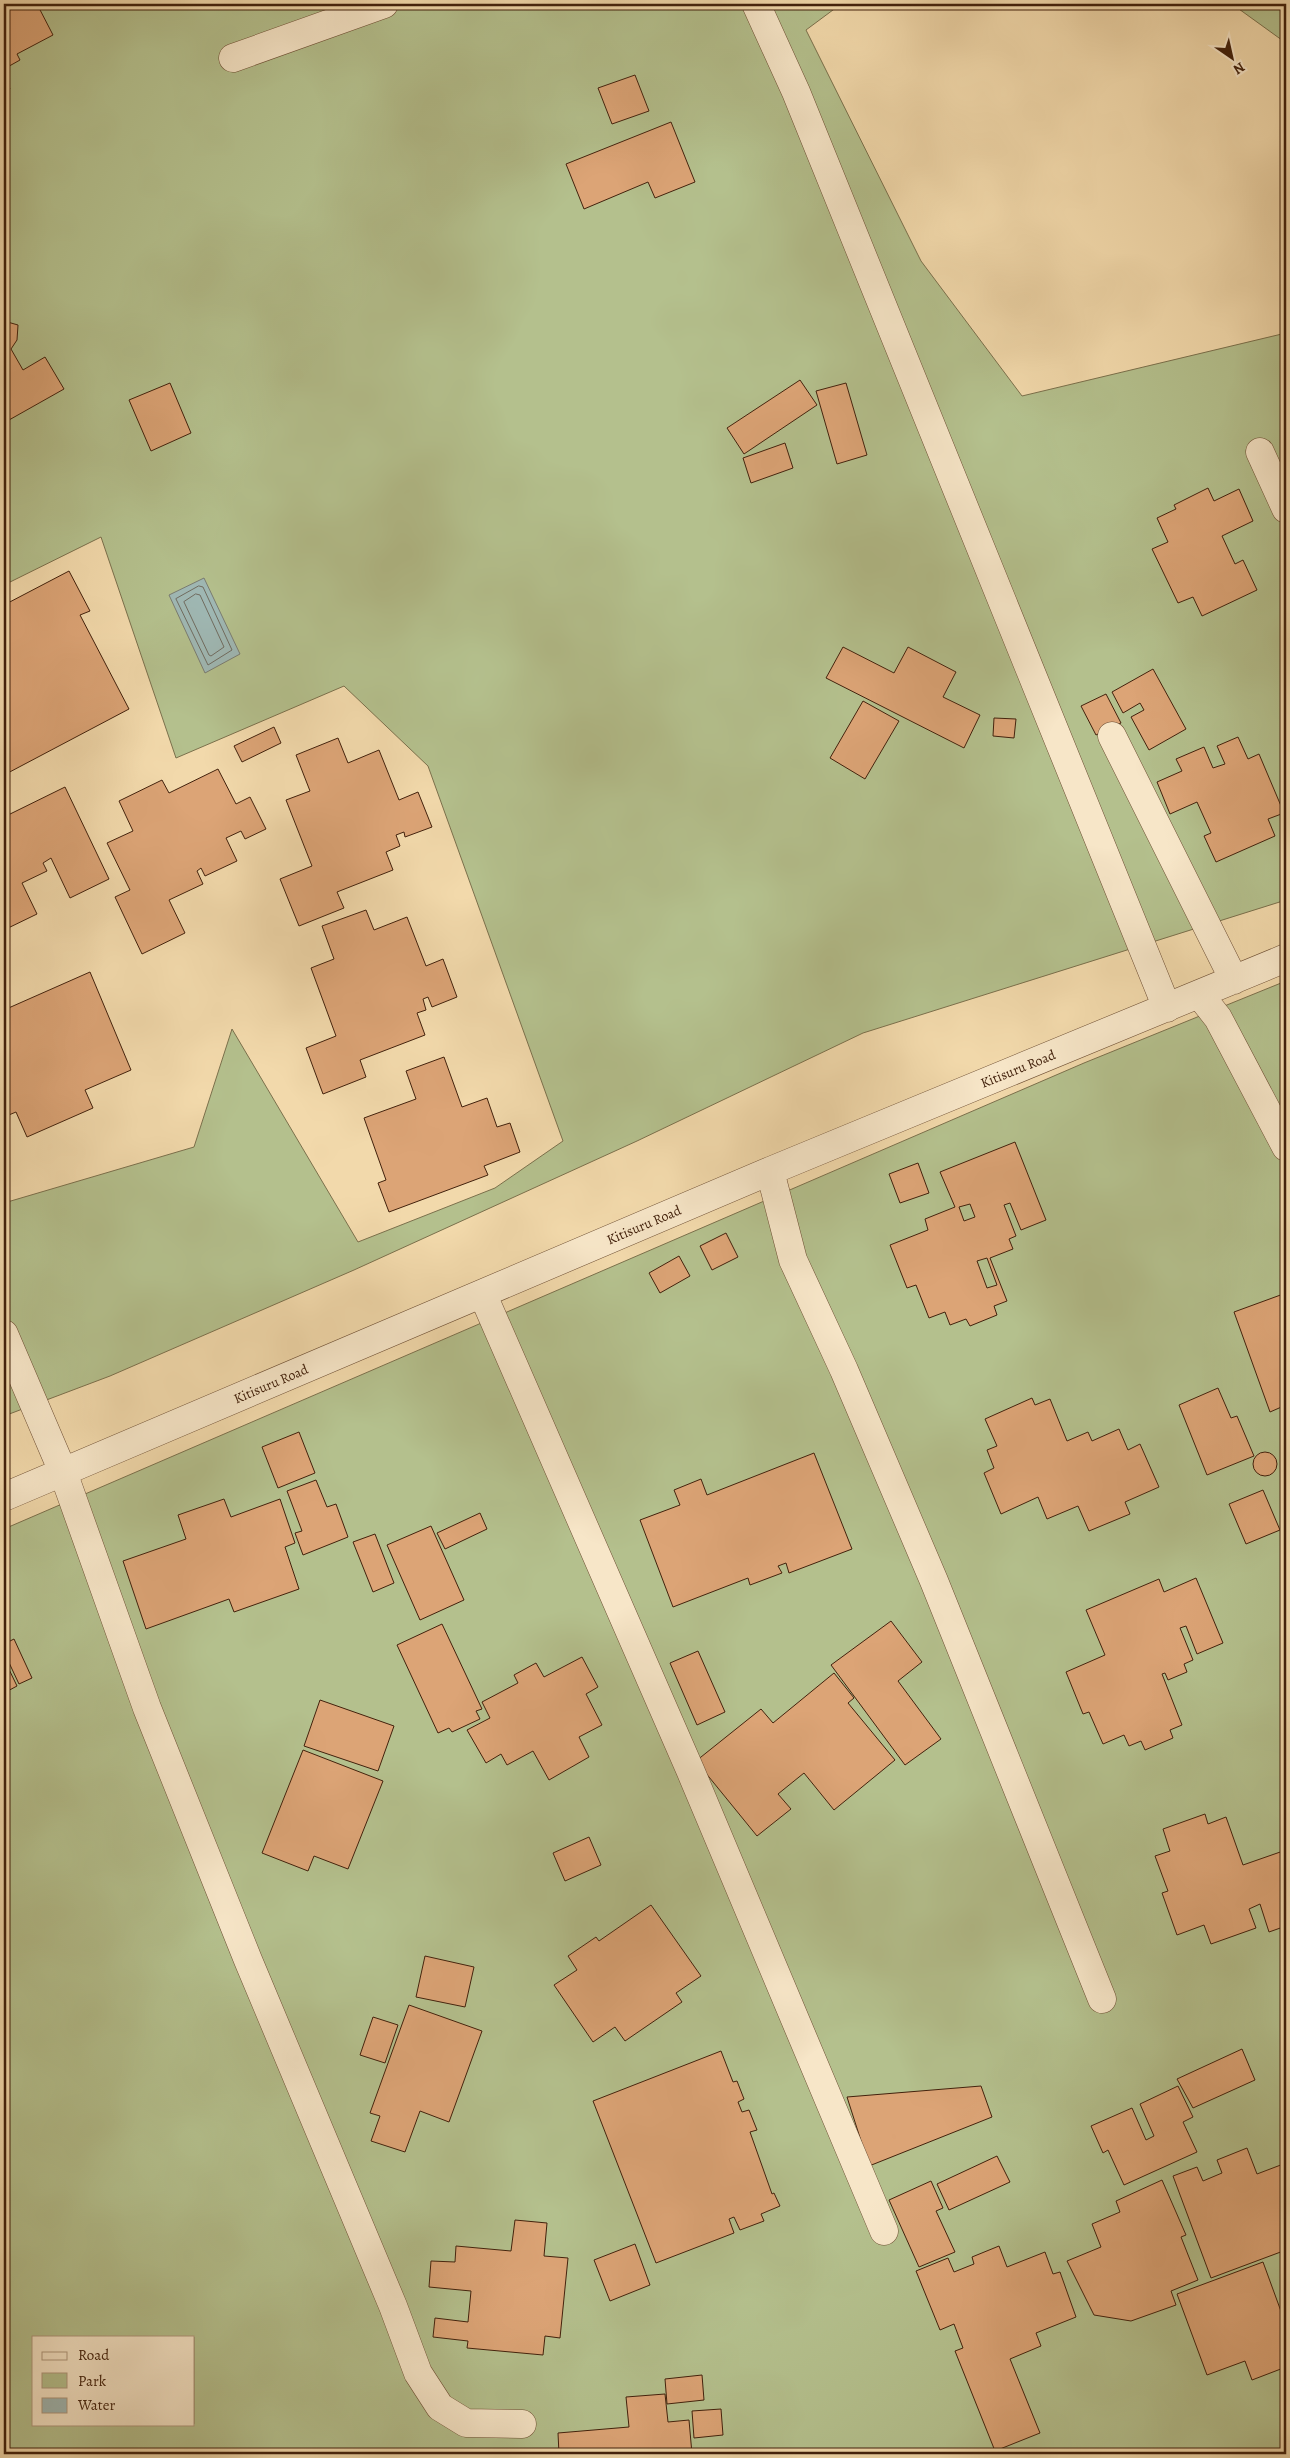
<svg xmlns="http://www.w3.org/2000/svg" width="1290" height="2458" font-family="Alegreya,serif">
	<rect width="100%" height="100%" fill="#f2d9ab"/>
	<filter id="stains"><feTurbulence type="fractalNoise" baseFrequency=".004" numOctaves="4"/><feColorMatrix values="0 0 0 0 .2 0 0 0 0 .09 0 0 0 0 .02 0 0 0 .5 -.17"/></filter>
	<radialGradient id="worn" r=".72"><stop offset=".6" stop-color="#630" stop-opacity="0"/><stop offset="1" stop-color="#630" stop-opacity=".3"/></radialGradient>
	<path fill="#b4c08d" stroke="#7b704c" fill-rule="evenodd" d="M4,4H545L548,7L558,4H841L806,30L921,261L1022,396L1286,333V900L863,1033L637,1141L354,1270L110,1376L4,1416V1203L194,1147L232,1029L358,1242L495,1188L563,1141L428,766L344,686L176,758L101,537L4,585Z
		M1232,4H1286V43Z
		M1286,981V2451L1279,2454H4V1529L1084,1063ZM34,2337H194V2424H34Z"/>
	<path fill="#9fb8b4" stroke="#7a7c71" d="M204,578L240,654L205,673L169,595Z"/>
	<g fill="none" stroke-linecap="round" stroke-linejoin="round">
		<path stroke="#706c60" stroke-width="1" d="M199,586L203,587L232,650L208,665L176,599Z
			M196,594L200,595L224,647L211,656L209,655L184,602Z"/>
	</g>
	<path fill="#dca476" stroke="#42210c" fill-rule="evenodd" d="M7,4H37L53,35L17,54L20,60L4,69V6Z
		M635,75L649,111L612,124L598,88Z
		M4,77L10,89L4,92Z
		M671,122L695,182L655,198L648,182L584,209L566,164Z
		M4,321L18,325L17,340L11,349L23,370L45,357L64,389L9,420L4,411Z
		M800,380L817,405L744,454L727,428Z
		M170,383L191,433L151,451L129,400Z
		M846,383L867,455L837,464L816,391Z
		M785,443L793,468L751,483L743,458Z
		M1208,488L1214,501L1239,489L1253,521L1222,536L1235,564L1243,560L1257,590L1202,616L1193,597L1178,603L1152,549L1168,542L1157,518L1176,509L1174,505Z
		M69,571L90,611L80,615L129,709L4,775V605Z
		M843,647L894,673L908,647L956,672L943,697L980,715L964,748L826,678Z
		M1153,669L1186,729L1149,750L1131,717L1144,710L1140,703L1123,713L1112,692Z
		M1106,694L1121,723L1096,735L1081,706Z
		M863,701L899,721L865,779L830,758Z
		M994,718L1016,719L1014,738L993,736Z
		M274,727L281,743L242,762L234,746Z
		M1238,737L1248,759L1259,754L1284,813L1268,819L1275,836L1216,862L1204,836L1211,833L1197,802L1170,814L1157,782L1182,771L1176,759L1204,747L1213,768L1225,764L1217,746Z
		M338,738L348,763L379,750L399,800L418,792L432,827L405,837L404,832L396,835L400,846L386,852L393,870L337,892L344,908L299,926L280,879L312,866L286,800L310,791L296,755Z
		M218,769L236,804L250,797L266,829L245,839L241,831L226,838L237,861L205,876L201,868L197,871L203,884L169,900L185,933L142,954L115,897L130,890L107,843L133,831L119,801L162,780L169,793Z
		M65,787L109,879L70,898L51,858L43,863L47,871L22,883L37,914L4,930V817Z
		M366,910L374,930L407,917L426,966L443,959L457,997L432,1007L428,997L423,999L426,1010L417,1013L425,1035L360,1060L366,1077L323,1094L306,1048L336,1036L311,968L334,959L322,926Z
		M90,972L131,1070L85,1090L93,1108L27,1137L16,1112L4,1117V1010Z
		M444,1057L462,1107L487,1098L497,1127L510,1123L520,1152L484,1166L488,1175L389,1212L378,1183L386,1180L364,1118L416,1099L406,1071Z
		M1015,1142L1046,1220L1021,1230L1010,1203L1004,1205L1016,1236L1009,1239L1013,1249L990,1258L1007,1301L994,1306L997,1315L970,1326L966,1319L950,1325L945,1312L929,1318L916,1285L907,1288L890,1245L928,1230L925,1219L955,1207L940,1172ZM970,1204L975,1217L964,1221L959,1207ZM987,1258L997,1285L987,1288L977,1261Z
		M918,1163L929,1193L900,1203L889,1174Z
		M726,1233L738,1257L712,1270L700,1246Z
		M679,1256L690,1276L660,1293L649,1273Z
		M1286,1293V1405L1270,1412L1234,1312Z
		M1218,1388L1231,1418L1237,1416L1254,1456L1207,1475L1179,1405Z
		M1032,1398L1035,1405L1050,1399L1067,1441L1088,1432L1092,1441L1119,1429L1128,1450L1140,1444L1159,1487L1125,1502L1130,1514L1089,1531L1078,1506L1047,1519L1038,1497L1001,1514L984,1473L994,1468L987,1450L997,1446L985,1419Z
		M299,1432L315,1473L278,1488L262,1447Z
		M1253 1464a12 12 0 1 1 24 0a12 12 0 1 1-24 0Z
		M814,1453L852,1549L789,1573L786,1563L778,1566L782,1573L750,1585L748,1578L673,1607L640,1520L680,1505L674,1490L701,1479L707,1495Z
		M316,1480L327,1507L336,1504L348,1537L303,1555L295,1533L302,1531L287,1491Z
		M1263,1490L1280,1530L1246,1544L1229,1504Z
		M224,1499L231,1517L280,1499L295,1543L285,1547L299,1589L234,1612L229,1599L146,1629L123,1561L186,1539L178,1515Z
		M1286,1509V1530L1281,1521L1282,1512Z
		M480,1513L487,1529L445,1549L437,1533Z
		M431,1526L464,1600L420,1620L387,1545Z
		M375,1534L394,1583L373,1592L353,1542Z
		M1196,1578L1223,1643L1197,1654L1186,1626L1180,1628L1193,1660L1184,1664L1187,1672L1168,1680L1165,1673L1162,1674L1182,1725L1170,1730L1173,1738L1145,1750L1141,1741L1129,1746L1124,1735L1103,1744L1089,1712L1083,1714L1066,1672L1105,1655L1086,1610L1159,1579L1164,1592Z
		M891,1621L922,1662L898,1681L941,1739L905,1765L831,1665Z
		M442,1624L482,1709L476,1711L480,1719L452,1732L449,1728L438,1733L397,1645Z
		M14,1639L32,1678L19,1684L4,1652V1644Z
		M698,1651L725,1712L697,1725L670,1663Z
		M582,1657L598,1687L586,1694L602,1725L579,1737L589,1757L549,1780L533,1751L507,1765L501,1754L486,1763L467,1730L490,1718L482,1702L518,1683L514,1675L536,1663L544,1677Z
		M4,1659L17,1686L4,1693Z
		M834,1673L854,1698L848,1703L895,1760L834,1810L804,1773L778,1794L791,1809L757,1836L696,1761L761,1709L773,1723Z
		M320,1700L394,1726L378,1771L304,1746Z
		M303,1750L383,1781L348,1869L314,1856L308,1871L262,1853Z
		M1205,1814L1208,1824L1226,1817L1243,1865L1286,1850V1926L1269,1932L1260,1904L1249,1909L1256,1928L1211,1944L1204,1925L1177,1935L1162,1893L1168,1891L1155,1856L1170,1851L1163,1829Z
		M589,1837L601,1865L565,1881L553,1853Z
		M651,1905L701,1976L676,1993L682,2002L625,2041L615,2027L593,2042L554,1985L577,1970L568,1956L596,1937L599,1941Z
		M425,1956L474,1967L465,2007L416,1997Z
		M409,2005L482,2031L449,2122L420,2111L405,2152L371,2141L380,2116L370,2113Z
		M373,2017L398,2025L385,2063L360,2055Z
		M1242,2049L1255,2080L1193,2108L1177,2079Z
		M721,2051L733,2082L737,2081L744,2099L738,2102L742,2112L749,2110L757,2130L750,2132L772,2194L774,2193L780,2206L761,2214L764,2221L740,2230L734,2217L729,2219L734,2233L656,2263L593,2101Z
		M981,2086L992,2117L869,2166L847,2097Z
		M1178,2086L1193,2117L1183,2122L1197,2152L1124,2185L1108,2150L1103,2153L1091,2126L1132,2108L1146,2140L1154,2136L1140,2104Z
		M1247,2148L1257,2174L1286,2163V2239L1284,2240L1286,2250L1211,2278L1173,2176L1197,2167L1203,2181L1222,2173L1217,2160Z
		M997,2156L1010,2182L949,2210L937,2184Z
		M1162,2180L1186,2235L1181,2237L1198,2280L1171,2291L1176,2305L1131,2321L1094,2315L1067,2261L1101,2247L1092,2224L1120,2212L1116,2201Z
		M931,2181L943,2208L936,2211L955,2252L919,2267L889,2200Z
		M515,2220L547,2223L544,2256L568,2258L560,2338L545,2336L543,2355L467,2348L468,2341L433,2337L435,2318L468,2322L471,2291L429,2287L431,2261L455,2262L456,2246L511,2251Z
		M635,2244L650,2285L610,2301L594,2260Z
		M999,2246L1007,2267L1045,2252L1053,2274L1060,2272L1076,2317L1036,2333L1041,2346L1010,2359L1040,2433L995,2451L955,2351L963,2348L954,2324L940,2330L916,2271L948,2258L954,2272L974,2264L972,2257Z
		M1263,2262L1286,2325V2367L1252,2380L1245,2361L1207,2375L1177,2294Z
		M702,2375L704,2400L667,2404L665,2379Z
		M665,2394L668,2422L689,2420L692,2454H559L558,2433L629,2427L626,2397Z
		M721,2409L723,2435L694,2438L692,2411Z"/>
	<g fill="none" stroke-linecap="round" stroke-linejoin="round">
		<defs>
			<path id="minor" d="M756,4L796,92L1167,1008
				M233,58L384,4
				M1260,452L1286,509
				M1112,736L1234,980
				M1199,994L1218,1018L1286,1147
				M770,1171L793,1260L844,1370L934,1581L1102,1999
				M483,1295L691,1772L884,2231
				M4,1334L63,1472L147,1708L248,1960L393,2306L418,2373L440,2407L466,2423L522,2424
				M4,1497L770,1171L1286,958"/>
		</defs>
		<use href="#minor" stroke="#6e4f34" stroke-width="29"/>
		<use href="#minor" stroke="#f7e6c8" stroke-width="28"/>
	</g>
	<g text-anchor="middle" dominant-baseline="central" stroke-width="4.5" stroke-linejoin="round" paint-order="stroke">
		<g font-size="14" fill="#42210c" stroke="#f7e6c8">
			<text transform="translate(1018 1069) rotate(-22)">Kitisuru Road</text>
			<text transform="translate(644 1225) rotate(-23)">Kitisuru Road</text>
			<text transform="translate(271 1384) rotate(-23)">Kitisuru Road</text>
		</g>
	</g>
	<rect width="1290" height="2458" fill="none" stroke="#f2d9ab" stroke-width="20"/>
	<rect x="5" y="5" width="1280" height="2448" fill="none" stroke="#42210c" stroke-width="2.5"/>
	<rect x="10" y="10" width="1270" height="2438" fill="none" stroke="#42210c"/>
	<rect x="32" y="2336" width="162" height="90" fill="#f7e6c8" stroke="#af977d"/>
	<rect x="42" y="2352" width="25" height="8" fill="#f7e6c8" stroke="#af977d"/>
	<text x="78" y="2360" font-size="15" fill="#42210c">Road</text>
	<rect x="42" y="2373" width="25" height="15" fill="#b4c08d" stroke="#af977d"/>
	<text x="78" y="2386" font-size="15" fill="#42210c">Park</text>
	<rect x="42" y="2398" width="25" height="15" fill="#9fb8b4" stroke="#af977d"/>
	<text x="78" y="2410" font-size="15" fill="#42210c">Water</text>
	<g transform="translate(1232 58) rotate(146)" stroke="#f7e6c8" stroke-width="4" paint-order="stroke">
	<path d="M0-4L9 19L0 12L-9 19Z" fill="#42210c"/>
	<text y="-8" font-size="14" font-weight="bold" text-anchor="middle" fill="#42210c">N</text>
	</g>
	<rect width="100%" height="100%" filter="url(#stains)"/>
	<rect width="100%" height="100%" fill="url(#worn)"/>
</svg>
